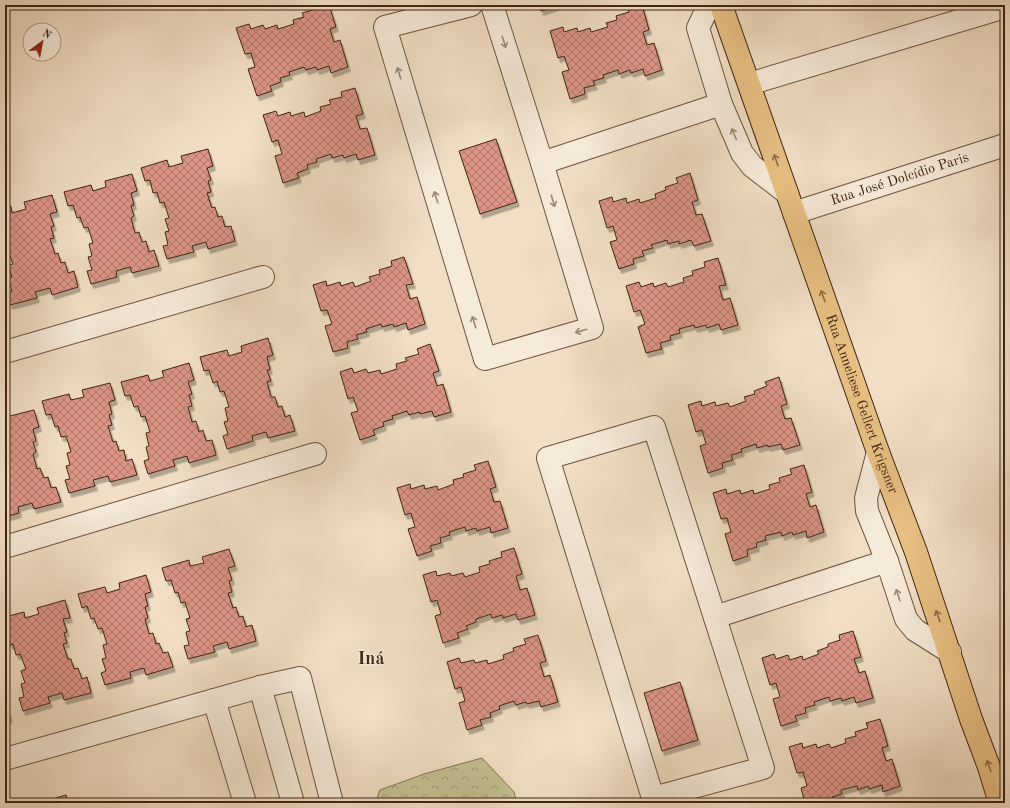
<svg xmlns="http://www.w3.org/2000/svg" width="1010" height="808" font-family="'Old Standard TT',serif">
	<defs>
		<pattern id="forest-crowns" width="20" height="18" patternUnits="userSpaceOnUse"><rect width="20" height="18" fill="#c2bf8f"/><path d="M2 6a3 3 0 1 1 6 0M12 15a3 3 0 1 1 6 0" fill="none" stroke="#9f9b74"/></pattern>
		<pattern id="building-cross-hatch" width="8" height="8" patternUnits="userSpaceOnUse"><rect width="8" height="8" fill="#dc9487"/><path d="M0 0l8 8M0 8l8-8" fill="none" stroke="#b4796d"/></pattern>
		<filter id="shadow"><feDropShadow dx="2.5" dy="4.5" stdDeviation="0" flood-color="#0004"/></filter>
	</defs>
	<rect width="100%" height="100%" fill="#f1dec4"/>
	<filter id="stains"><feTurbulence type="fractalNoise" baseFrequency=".005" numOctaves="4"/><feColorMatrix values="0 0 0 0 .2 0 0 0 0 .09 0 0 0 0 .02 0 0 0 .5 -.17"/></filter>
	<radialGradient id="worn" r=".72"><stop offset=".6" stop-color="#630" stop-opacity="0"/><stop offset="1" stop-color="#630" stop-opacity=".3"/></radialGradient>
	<path fill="url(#forest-crowns)" stroke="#807251" d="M482,758L514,792L517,803H375L380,790L424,774Z"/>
	<path fill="url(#building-cross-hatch)" stroke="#3f2413" filter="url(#shadow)" d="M314,5H329L336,27L330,29L334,42L340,40L348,67L331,73L329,66L317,70L316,67L306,70L304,67L289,72L290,75L280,78L281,82L270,86L272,91L257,96L248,69L255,67L251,53L245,54L236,28L249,24L251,29L263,25L265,29L277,25L278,29L294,24L293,20L304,17L302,13L316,9Z
		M539,5H556V6L541,11Z
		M635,5H642L649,30L643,32L647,45L654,43L662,70L645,76L643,69L631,73L630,70L619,74L618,70L603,75L604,78L593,81L595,85L584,88L585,94L570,99L562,72L569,70L564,56L558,58L550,31L563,27L564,32L577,28L578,32L590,28L591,32L608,27L606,23L617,20L616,16L629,12L627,7Z
		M355,88L363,114L356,116L360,129L367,128L375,155L358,160L356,154L344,158L343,155L332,158L331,154L316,159L317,162L307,165L308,169L297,173L299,178L283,183L275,156L282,154L278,140L272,142L263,115L276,111L278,116L290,112L291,116L304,112L305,117L321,111L320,107L331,104L329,100L342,97L341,92Z
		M496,139L517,202L480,214L459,151Z
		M208,149L213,166L207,168L211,180L208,181L211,192L207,193L212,208L215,207L218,217L222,216L225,227L231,226L235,241L208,249L206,242L192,246L194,252L167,259L163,246L168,245L165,232L169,231L165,219L169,218L164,202L160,203L157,192L153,193L150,180L145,181L141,168L167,160L169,167L183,163L181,156Z
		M690,173L698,200L692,202L696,215L702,214L711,241L694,246L691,240L679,244V241L668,244L667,240L651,245L653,248L642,251L644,256L633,259L634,264L619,269L610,242L617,240L613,226L607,228L599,201L612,197L613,202L626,198L627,203L639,199L640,203L656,198L655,194L666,190L665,187L678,183L676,178Z
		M132,174L137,191L131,193L134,205L131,206L134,216L131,218L135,233L139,232L142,242L146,241L149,252L154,250L159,266L132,273L130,267L116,271L117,277L91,284L87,271L92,270L88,257L92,256L89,244L93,243L88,227L84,228L80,217L77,218L73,205L68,206L64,192L91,185L93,191L106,187L105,181Z
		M52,195L57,212L50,214L54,226L51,227L54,238L50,239L55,254L58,253L61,263L65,262L68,273L74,271L78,287L52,295L50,288L35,292L37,298L10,305L7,292L12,291L8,278L12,277L8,265L13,264L7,248L5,249V208L11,206L12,213L26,209L24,202Z
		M404,257L413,284L406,285L410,299L417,297L425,324L408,330L406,323L394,327L393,324L382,327L381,324L366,329L367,332L356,335L358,339L347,342L348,348L333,352L325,326L332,324L327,310L321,311L313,285L326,281L327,286L340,282L341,286L353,282L355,287L371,281L369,277L380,274L379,270L392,266L391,261Z
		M718,258L726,285L719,286L723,300L730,298L738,325L721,330L719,324L707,328L706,325L695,328L694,325L679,329L680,333L670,336L671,340L660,343L662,349L646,353L638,327L645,324L640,310L634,312L626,286L639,282L641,287L653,283L654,287L666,283L668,287L684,282L683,278L693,275L692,271L705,267L704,262Z
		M268,338L273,355L267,357L270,370H267L271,381L267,382L271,397H275L278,407L282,406L285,417L290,415L295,431L268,438L266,432L252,436L253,441L227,449L223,436L228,434L224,422L228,421L225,408L229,407L224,391L220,392L217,381L213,383L209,370L204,371L200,357L227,350L229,356L242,352L241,346Z
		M430,344L439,371L433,373L437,386L443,384L451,412L434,417L432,411L420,414L419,412L409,415L407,411L392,416L393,419L383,422L384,426L373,430L375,435L360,440L351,413L358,411L353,397L348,399L340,372L352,368L354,373L366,369L368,373L380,370L381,374L397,369L396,364L407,361L405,358L419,354L417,349Z
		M189,363L194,380L188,382L192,394L189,395L192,406L188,407L192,422L196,421L199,432L203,430L206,441L212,440L216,455L189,463L187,456L173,460L175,466L148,474L144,461L149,459L146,447L149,446L146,433L150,432L145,416L141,417L138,406L134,407L130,395L125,396L121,382L148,375L150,381L164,377L162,371Z
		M779,377L787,404L781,406L785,419L791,418L800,445L783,450L781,444L768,447V445L757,448L756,444L741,449L742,452L731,455L733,460L722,463L723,468L708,473L700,446L706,444L702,430L696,432L688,405L701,401L702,406L715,402L716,406L728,403L730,407L746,401L744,397L755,394L754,391L767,386L765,382Z
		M110,383L115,400L109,402L112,414L109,415L112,425L108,426L113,442L116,441L119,451L124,450L126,461L132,459L137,475L110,482L108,476L93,480L95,486L69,493L65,480L70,479L66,466L70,465L67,453L71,452L66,436L61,437L58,426L55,427L51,414L46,415L42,401L69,394L71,400L84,397L82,390Z
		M34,410L39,427L33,429L36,441L33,442L36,452L33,454L37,469L40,468L44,478L48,477L51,488L56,487L61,502L34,509L32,503L18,507L19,513L5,517V425L8,424L6,417Z
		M488,461L496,487L490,489L494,502L500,501L508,528L491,533L490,527L477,531L476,528L466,531L465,527L449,532L450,535L440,538L441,543L430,546L432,551L417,556L408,529L415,527L411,513L405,515L397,488L410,484L411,489L424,485L425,489L437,486L438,490L454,484L453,480L464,477L463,474L476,470L474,465Z
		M804,465L812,492L806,494L810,507L816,505L824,532L807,538L806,531L793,535L792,532L782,536L781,532L765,536L766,540L756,543L757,547L747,550L748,556L733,561L725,534L731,532L727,518L721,519L713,493L726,489L727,494L740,490L741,494L753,490L754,494L770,489L769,485L780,482L779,478L792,474L790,469Z
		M514,548L522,574L516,576L520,590L527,588L535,615L518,620L516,614L503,618L502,615L492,618L491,614L476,619V622L466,626L468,629L457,633L459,638L443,643L435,616L441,614L437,600L431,602L423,575L436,571L437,576L450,573L451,576L463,573L465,577L480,572L479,567L490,564L489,561L502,557L501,552Z
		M229,549L235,566L228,568L232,580L229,581L232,592L228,593L233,608L236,607L239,617L243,616L246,627L252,625L256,641L229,649L227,642L213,646L215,652L188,659L184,646L189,645L186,632L190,631L186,619L190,618L185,602L181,603L178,592L175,593L171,580L166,581L162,568L189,560L190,566L204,563L202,557Z
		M146,575L151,592L145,594L148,606L145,607L148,618L145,619L149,634L153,633L156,644L159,643L163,653L168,652L173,667L146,675L144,668L130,672L131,678L105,685L101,673L106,671L102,659L106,658L103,645L107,644L102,628L98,629L94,618L91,619L87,606L82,608L78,594L105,587L107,593L120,589L119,583Z
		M65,600L70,618L63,619L67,632L64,633L67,643L63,644L68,659H71L74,669L78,668L82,679L87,677L91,693L64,700L62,693L48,697L50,703L23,711L19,698L24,697L21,684L25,683L21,671L26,669L20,654L16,655L13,644L10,645L5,632V617L24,612L25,618L39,614L37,608Z
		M853,631L861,657L854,659L859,673L865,671L873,698L856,703L854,697L842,701L841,698L830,701L829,697L814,702L815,705L805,708L806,713L795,716L797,721L781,726L773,699L780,697L776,683L770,685L762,658L774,654L776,659L788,655L790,660L802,656L803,660L819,654L817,651L828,647V644L840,640L839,635Z
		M538,635L546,661L540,663L544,677L550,675L558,702L541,707L539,701L527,704L526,702L516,705L514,701L499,706L500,709L490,713L491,717L480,720L482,725L467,730L459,703L465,701L461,687L455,689L447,662L459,658L461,663L474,660L475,663L487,660L488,664L504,659L503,655L514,651L513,648L526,644L524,639Z
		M680,682L698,740L662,751L644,693Z
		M5,702L10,718L5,719Z
		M880,719L888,746L882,748L886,761L892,759L900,786L883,792L882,785L869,789L868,786L858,790L857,786L841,790L842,794L832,797L833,801L827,803H805L801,788L807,786L803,772L797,773L789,747L802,743L803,748L816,744L817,748L829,744L831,748L846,743L845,739L856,736L855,732L868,728L866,723Z
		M66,795L68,803H39Z"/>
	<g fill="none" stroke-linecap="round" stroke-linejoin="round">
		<defs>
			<g id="minor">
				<path d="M471,5L385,27L485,359L592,328L542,163L492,5"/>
				<path d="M714,5L707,9L698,28L721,104L742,153L752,166L787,193"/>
				<path d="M749,84L1005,7"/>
				<path d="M542,163L721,104"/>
				<path id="s1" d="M794,213L1005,145"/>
				<path d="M5,352L263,277"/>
				<path d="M654,427L763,768L653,798L548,458Z"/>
				<path d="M878,452L866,498L867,511L887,561L906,619L915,630L950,652"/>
				<path d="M5,547L315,454"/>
				<path d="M715,617L887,561"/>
				<path d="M260,687L293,803"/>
				<path d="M214,700L245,803"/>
				<path d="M5,759L260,687L300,678L332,803"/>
			</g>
			<g id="major">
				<path id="s2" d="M721,5L878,452L916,552L971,719L989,767L1000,803"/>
			</g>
		</defs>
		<use href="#minor" stroke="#6c523f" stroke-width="24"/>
		<use href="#major" stroke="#3f2413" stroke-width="24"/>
		<use href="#minor" stroke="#f6ead9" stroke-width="22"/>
		<use href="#major" stroke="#e8bf82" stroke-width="22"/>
	</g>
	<defs><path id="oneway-shaft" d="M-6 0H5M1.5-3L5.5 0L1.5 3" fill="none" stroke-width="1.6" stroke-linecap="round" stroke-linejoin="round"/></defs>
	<g stroke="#9a8776">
		<use href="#oneway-shaft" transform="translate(504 42) rotate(72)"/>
		<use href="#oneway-shaft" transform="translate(399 73) rotate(-107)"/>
		<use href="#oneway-shaft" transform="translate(734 134) rotate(-113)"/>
		<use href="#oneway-shaft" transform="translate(436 197) rotate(-107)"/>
		<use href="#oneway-shaft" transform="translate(553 201) rotate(73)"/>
		<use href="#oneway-shaft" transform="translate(474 322) rotate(-107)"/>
		<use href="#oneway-shaft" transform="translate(581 331) rotate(164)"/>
		<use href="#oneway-shaft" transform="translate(898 595) rotate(-108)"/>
	</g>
	<g stroke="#8b6a45">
		<use href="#oneway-shaft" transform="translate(776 160) rotate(-109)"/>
		<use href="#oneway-shaft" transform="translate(823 296) rotate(-109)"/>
		<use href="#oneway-shaft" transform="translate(938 616) rotate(-109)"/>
		<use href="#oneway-shaft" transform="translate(989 766) rotate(-109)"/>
	</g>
	<g text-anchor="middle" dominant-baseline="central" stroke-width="3" stroke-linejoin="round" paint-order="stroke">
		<g font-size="14" fill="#3f2413" stroke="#f6ead9">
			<text stroke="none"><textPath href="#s1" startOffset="111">Rua José Dolcídio Paris</textPath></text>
			<text stroke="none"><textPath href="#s2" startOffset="423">Rua Anneliese Gellert Krigsner</textPath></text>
		</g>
		<g font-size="18" font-weight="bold" fill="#3f2413" stroke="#f6ead9">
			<text x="371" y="659">Iná</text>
		</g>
	</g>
	<rect width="1010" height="808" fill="none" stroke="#f1dec4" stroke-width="20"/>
	<rect x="6" y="6" width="998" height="796" fill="none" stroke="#3f2413" stroke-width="2"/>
	<rect x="10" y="10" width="990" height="788" fill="none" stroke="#3f2413"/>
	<g transform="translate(42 42) rotate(32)"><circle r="19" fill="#f6ead9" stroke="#ad9b8a"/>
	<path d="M0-3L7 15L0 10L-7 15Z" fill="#8f2418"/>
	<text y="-6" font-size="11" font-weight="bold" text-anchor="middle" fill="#3f2413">N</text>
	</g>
	<rect width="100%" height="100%" filter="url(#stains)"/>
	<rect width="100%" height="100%" fill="url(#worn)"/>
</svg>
